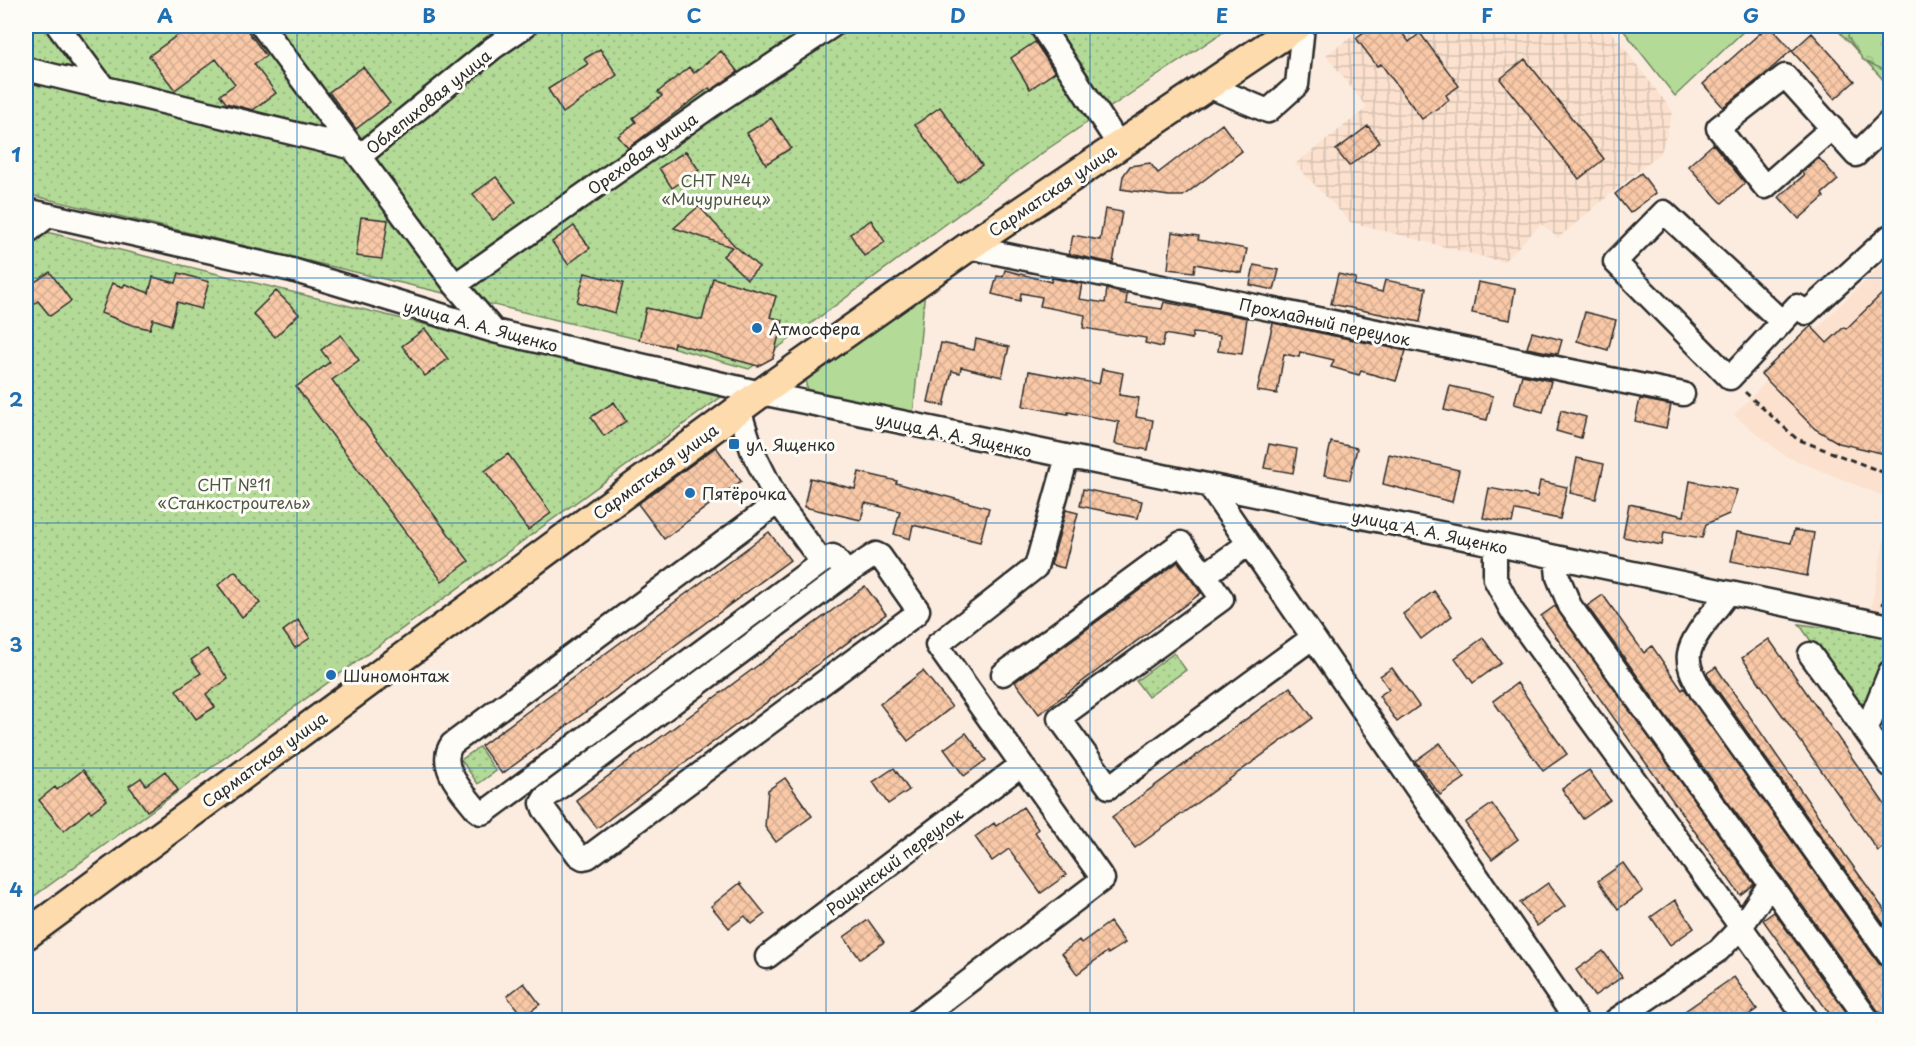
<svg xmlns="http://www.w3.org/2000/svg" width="1916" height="1046" font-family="'Playpen Sans',sans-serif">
	<defs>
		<pattern id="industrial-grid" width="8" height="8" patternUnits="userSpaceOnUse" patternTransform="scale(1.5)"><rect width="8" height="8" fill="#fbe1ce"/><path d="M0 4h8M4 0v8" fill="none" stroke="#d7c1b1"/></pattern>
		<pattern id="forest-crowns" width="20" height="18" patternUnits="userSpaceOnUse" patternTransform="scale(1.5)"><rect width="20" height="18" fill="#b3db97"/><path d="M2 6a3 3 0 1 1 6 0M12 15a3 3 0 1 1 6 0" fill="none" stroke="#9abc82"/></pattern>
		<pattern id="park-dots" width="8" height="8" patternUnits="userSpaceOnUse" patternTransform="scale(1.5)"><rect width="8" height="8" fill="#b3db97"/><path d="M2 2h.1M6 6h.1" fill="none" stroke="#9abc82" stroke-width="1.8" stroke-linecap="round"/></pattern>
		<pattern id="building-cross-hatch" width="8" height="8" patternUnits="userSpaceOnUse" patternTransform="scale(1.5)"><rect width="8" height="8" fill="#f8c8a7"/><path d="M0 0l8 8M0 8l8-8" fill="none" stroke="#d5ac90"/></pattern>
	</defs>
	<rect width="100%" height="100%" fill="#fcecdf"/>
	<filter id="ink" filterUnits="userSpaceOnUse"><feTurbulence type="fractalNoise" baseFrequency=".0167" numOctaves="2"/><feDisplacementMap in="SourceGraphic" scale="12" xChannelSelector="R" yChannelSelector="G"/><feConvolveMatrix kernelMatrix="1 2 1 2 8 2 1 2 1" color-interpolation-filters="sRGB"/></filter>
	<g filter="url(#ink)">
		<path fill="#fbe1ce" d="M1890,257V499L1785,456L1734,415L1836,309Z
			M1890,510V616L1870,613Z"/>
		<path fill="url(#industrial-grid)" d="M1367,26H1607L1673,112L1661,152L1558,238L1541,224L1503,262L1350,222L1295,164L1367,108L1326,55Z"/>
		<path fill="#b3db97" stroke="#6f8361" stroke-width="1.5" d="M1620,26H1749L1675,96Z
			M1834,26H1890V87Z
			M925,289L913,415L815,398L806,386L807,377Z"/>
		<path fill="url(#forest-crowns)" stroke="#6f8361" stroke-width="1.5" d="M1850,26H1877C1894,41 1891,52 1890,73L1863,60L1848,37Z"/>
		<path fill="url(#park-dots)" stroke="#6f8361" stroke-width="1.5" d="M26,26H1232L1049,148L749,369L671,347L26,194Z
			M26,227L721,397L26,902Z
			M1799,624L1890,636V646L1862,714Z
			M1174,653L1186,670L1148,697L1136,681Z
			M479,747L496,771L478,784L461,760Z"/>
		<path fill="url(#building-cross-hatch)" stroke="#2b2b2b" stroke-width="1.5" d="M190,26H244L266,56L254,64L276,93L253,110L226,103L220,95L235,84L216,59L175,90L149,56Z
			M1372,26H1397L1409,42L1420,33L1459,86L1446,95L1449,100L1422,119L1381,64L1377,66L1356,38Z
			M1768,26H1770L1792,50L1764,75L1723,107L1703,84Z
			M1812,33L1855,81L1835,99L1792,51Z
			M1035,42L1055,72L1030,89L1011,58Z
			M600,49L617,75L563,113L548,89L588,64L584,59Z
			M721,51L738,72L711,90L709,88L628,148L618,136L636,122L633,118L662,96L658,92L689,67L694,73Z
			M1525,59L1604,159L1579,179L1500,79Z
			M363,67L390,103L356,129L329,92Z
			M940,107L982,165L958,183L915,125Z
			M771,118L791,148L766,164L747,133Z
			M1222,124L1242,151L1183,196H1169L1121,189L1123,176L1130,166L1150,163L1158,173Z
			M1368,126L1380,142L1349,166L1336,150Z
			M1713,144L1745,183L1722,203L1688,166Z
			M686,151L699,170L672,188L659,168Z
			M1819,158L1838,180L1822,194L1824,197L1799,219L1779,197L1804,175L1802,172Z
			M1641,173L1656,193L1630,213L1615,194Z
			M496,177L516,202L493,220L473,194Z
			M699,206L734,245L759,267L747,279L723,256L732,247L674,228Z
			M1105,209L1122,212L1113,263L1069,254L1073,235L1100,240Z
			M361,217L388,220L382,259L356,256Z
			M871,220L885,242L864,256L850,234Z
			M574,226L590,248L568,264L552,242Z
			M1172,232L1199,236L1198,240L1247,249L1242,273L1195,264L1194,272L1168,269Z
			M1254,265L1279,270L1274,290L1250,285Z
			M1005,270L1051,282L1052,278L1082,284L1079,299L1105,303L1107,289L1127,295L1126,304L1162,309L1164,302L1247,318L1242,354L1218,351L1220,336L1193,333L1192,339L1165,334L1162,347L1145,343L1146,338L1083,328L1085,315L1040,306L1042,297L1021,293L1020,301L992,294L997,276L1003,277Z
			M50,272L71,301L50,316L38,301L26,310V288Z
			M179,273L209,282L201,309L177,302L171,325L153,319L150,329L132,325L101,313L112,283L123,287L125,284L149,293L153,277L176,283Z
			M585,273L623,283L615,313L577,302Z
			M1338,274L1356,278L1354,285L1382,292L1385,280L1426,288L1420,322L1331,304Z
			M713,278L776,296L770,317L783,320L773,358L758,366L674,343L673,347L639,340L646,308L702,320Z
			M1478,282L1515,289L1510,320L1472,313Z
			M1890,286V455L1839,443L1815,429L1761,374L1811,326L1827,343L1844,327L1846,329Z
			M276,291L299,314L275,337L253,314Z
			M1585,312L1616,320L1608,350L1577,341Z
			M1273,323L1406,351L1396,381L1361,371L1359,375L1331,367L1334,360L1300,352L1299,357L1284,354L1277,394L1257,391Z
			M425,329L448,359L425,376L402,346Z
			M1532,332L1562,340L1558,354L1527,348Z
			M341,335L359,360L332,380L469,561L442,581L296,387L330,362L321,350Z
			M976,339L1009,347L1002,377L961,367L960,373L952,371L944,406L928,402L941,343L974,350Z
			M1102,369L1123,373L1119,395L1139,398L1136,417L1153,420L1148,450L1115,444L1119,422L1068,412V414L1023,406L1029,371L1099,384Z
			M1522,375L1551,381L1543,412L1514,404Z
			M1450,386L1493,396L1487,420L1444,410Z
			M1640,399L1671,405L1666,428L1635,421Z
			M614,402L626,421L604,436L591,417Z
			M1561,410L1586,417L1581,438L1556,431Z
			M1331,442L1357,448L1350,480L1324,475Z
			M1269,444L1297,449L1293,473L1264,468Z
			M716,447L741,481L664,539L638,504Z
			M508,454L551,513L528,530L485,471Z
			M1389,454L1459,470L1452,502L1383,484Z
			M1577,458L1604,464L1596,499L1570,493Z
			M859,472L897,481L896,483L989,508L980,542L913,525L910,539L894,534L900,511L865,503L861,520L804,507L810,478L855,489Z
			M1540,481L1567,487L1560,519L1515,510L1512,523L1483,518L1489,488L1537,497Z
			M1690,481L1737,490L1729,514L1706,524L1702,538L1664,532L1662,545L1623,537L1629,504L1684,516Z
			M1083,489L1142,501L1138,518L1080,506Z
			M1066,510L1078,513L1064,568L1051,565Z
			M1794,530L1814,533L1807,576L1731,561L1737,532L1791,543Z
			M769,532L790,560L502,774L481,746Z
			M1178,562L1201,593L1039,714L1015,682Z
			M235,571L260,603L242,617L218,585Z
			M865,586L886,614L597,828L576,800Z
			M1434,591L1452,616L1421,639L1403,614Z
			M1603,595L1644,653L1652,646L1682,690L1684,688L1879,964L1884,968L1890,969V1020H1881L1879,1012L1587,606Z
			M1555,606L1754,884L1740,895L1541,616Z
			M298,620L310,638L295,648L283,631Z
			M1483,638L1501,663L1473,683L1455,658Z
			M1769,639L1890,812V842L1878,851L1742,658Z
			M207,649L228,679L206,694L215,707L196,719L176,690L201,673L191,660Z
			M1716,667L1845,855L1890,918V933L1713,684L1707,673Z
			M1392,668L1419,706L1397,722L1379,696L1389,689L1380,676Z
			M923,671L952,707L908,741L880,704Z
			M1517,683L1567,754L1543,771L1493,701Z
			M1290,687L1313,718L1135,848L1112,817Z
			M966,733L986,760L964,776L944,749Z
			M1440,743L1465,778L1440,795L1415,761Z
			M894,768L909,790L888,804L873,782Z
			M83,770L107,800L91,812L89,810L64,831L39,800L55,787L57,790Z
			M1589,770L1610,800L1583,819L1562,789Z
			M165,771L178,790L147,811L129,786L141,778L146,785Z
			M785,778L812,816L776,842L765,827L768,790Z
			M1492,804L1518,839L1492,859L1465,823Z
			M1023,807L1038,829L1035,832L1066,875L1041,893L1009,849L992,861L975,837L994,823L996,826Z
			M1623,863L1643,891L1618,909L1598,881Z
			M740,883L765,914L752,924L745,916L729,928L711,906Z
			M1548,883L1565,906L1537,926L1520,903Z
			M1675,900L1694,928L1670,945L1651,917Z
			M1774,912L1852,1020H1834L1763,920Z
			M868,920L884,942L860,959L844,937Z
			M1110,922L1125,943L1108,954L1107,952L1077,974L1062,953L1079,940L1081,943Z
			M1603,951L1622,977L1594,996L1576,970Z
			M1734,977L1757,1009L1741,1020H1672Z
			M524,983L540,1004L523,1017L507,996Z"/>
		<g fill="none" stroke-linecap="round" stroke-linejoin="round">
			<defs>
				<path id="minor" d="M58,26L104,88
					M262,26L455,285L494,331
					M1041,26L1119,145
					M26,69L354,148
					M1208,86L1268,111L1297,85L1303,26
					M1832,128L1765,187L1718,128L1785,76L1856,155L1890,121
					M360,156L493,48L525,26
					M26,210L292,270L494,331L761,393L1890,626
					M26,233L49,215
					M968,247L1683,394
					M455,285L712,105L832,26
					M1781,321L1664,212L1615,262L1730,378L1797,306L1806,313L1890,236
					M739,410L752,450L778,502L822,562L485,812L481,813L477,810C464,793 436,766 452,744L778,502
					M1209,486L1576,1020
					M1248,544L1205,575L1222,599L1059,718L1109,787L1312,638
					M1495,545V579L1512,611L1741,927L1807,1020
					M1556,557L1558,577L1570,606L1868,1020
					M822,562L833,556L847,573L876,554L880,556L918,610L916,614L588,857L583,858L578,855L544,809L542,803L545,798L847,573
					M1728,593C1717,609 1692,635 1689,654C1687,667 1695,679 1701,691L1890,956
					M1810,654L1890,765
					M1003,674L1181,543L1205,575
					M1866,731L1890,672
					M767,957L1021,765
					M918,1020L1103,879L937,645L1036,567L1067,457
					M1616,1020L1719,950L1741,927L1770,884"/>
				<path id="major" d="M26,935L761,393L968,247L1297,26"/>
			</defs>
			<use href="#minor" stroke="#2b2b2b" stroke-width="27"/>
			<use href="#major" stroke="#2b2b2b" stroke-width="33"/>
			<path stroke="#2b2b2b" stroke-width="3" stroke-dasharray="6 4.5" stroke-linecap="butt" d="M1745,392L1797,439L1890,475
				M1883,605L1890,565"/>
			<use href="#minor" stroke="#fdfcf7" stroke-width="22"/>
			<use href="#major" stroke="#fedbac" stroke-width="28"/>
		</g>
	</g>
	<path fill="none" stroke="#1f6fb2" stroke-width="1.5" stroke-opacity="0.55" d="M297,26V1020M562,26V1020M826,26V1020M1090,26V1020M1354,26V1020M1619,26V1020M26,278H1890M26,523H1890M26,768H1890"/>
	<g fill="#1f6fb2" stroke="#fdfcf7" stroke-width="2">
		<circle cx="757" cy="328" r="6"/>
		<rect x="728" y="438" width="12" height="12" rx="3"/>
		<circle cx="690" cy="493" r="6"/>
		<circle cx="331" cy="675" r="6"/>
	</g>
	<g text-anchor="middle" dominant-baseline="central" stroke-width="6" stroke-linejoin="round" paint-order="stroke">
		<g font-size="16" fill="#2b2b2b" stroke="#fdfcf7">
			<text transform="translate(428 101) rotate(-39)">Облепиховая улица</text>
			<text transform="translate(642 153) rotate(-35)">Ореховая улица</text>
			<text transform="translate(1052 190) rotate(-34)">Сарматская улица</text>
			<text transform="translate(1325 321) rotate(12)">Прохладный переулок</text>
			<text transform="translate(481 325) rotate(15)">улица А. А. Ященко</text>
			<text transform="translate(954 434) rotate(12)">улица А. А. Ященко</text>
			<text transform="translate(655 471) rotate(-36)">Сарматская улица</text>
			<text transform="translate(1430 531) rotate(12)">улица А. А. Ященко</text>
			<text transform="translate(264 759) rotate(-36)">Сарматская улица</text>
			<text transform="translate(894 861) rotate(-37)">Рощинский переулок</text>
		</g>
		<g font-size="16" fill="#4d5746" stroke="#fdfcf7">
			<text x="716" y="180">СНТ №4<tspan x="716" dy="18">«Мичуринец»</tspan></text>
			<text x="234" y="484">СНТ №11<tspan x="234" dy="18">«Станкостроитель»</tspan></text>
		</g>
		<g font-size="16" fill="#2b2b2b" stroke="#fdfcf7" text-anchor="start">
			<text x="769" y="328">Атмосфера</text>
			<text x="746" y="444">ул. Ященко</text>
			<text x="702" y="493">Пятёрочка</text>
			<text x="343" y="675">Шиномонтаж</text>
		</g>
	</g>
	<rect width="1916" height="1046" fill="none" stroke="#fdfcf7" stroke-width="66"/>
	<rect x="33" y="33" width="1850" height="980" fill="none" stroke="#1f6fb2" stroke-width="2"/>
	<g font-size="20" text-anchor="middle" font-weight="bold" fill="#1f6fb2">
		<text x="165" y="23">A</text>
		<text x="429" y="23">B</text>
		<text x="694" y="23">C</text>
		<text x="958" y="23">D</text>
		<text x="1222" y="23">E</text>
		<text x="1487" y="23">F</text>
		<text x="1751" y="23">G</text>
		<text x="16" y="162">1</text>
		<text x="16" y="407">2</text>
		<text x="16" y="652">3</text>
		<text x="16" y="897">4</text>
	</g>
</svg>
